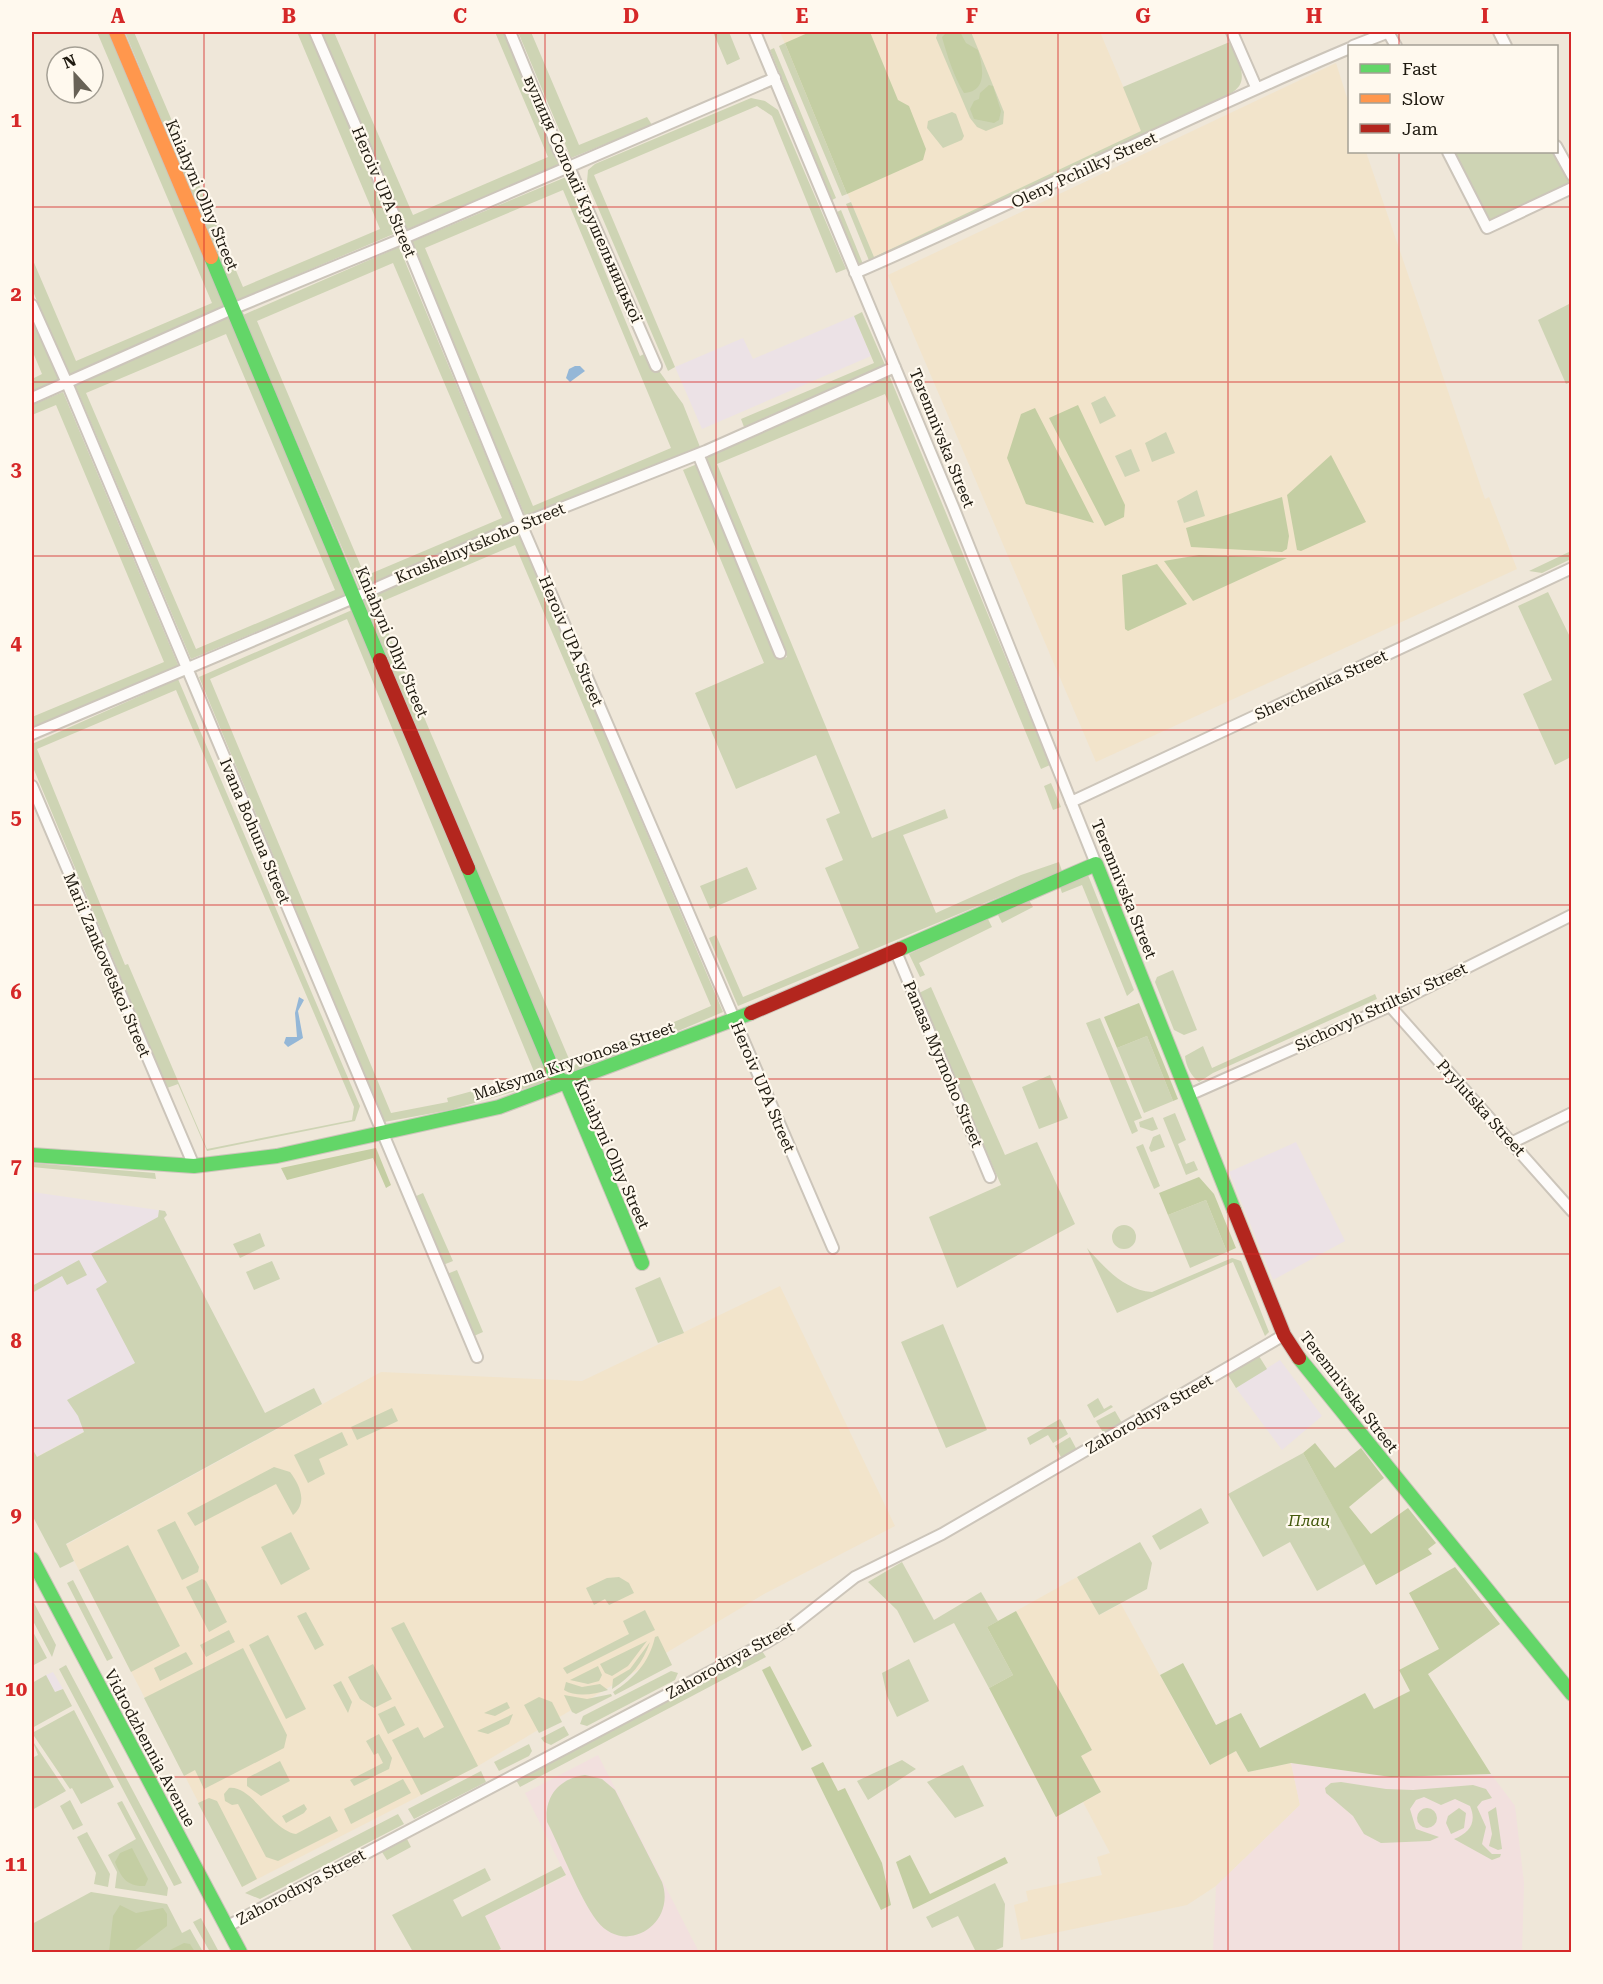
<svg xmlns="http://www.w3.org/2000/svg" width="1603" height="1984" font-family="'Roboto Serif',serif">
	<rect width="100%" height="100%" fill="#efe7d9"/>
	<path fill="#ece2e6" d="M854,316L871,356L702,429L675,367L743,338L753,359Z
		M1296,1142L1345,1241L1273,1280L1229,1172Z
		M32,1192L165,1211L167,1215L164,1218L233,1352L36,1457L32,1448Z
		M1280,1360L1322,1416L1282,1450L1236,1388Z
		M53,1672L63,1689L55,1692L46,1675Z"/>
	<path fill="#f2e4cb" d="M780,32H1100L1142,131L874,257Z
		M1336,63L1349,104L1350,152H1366L1485,499L1489,497L1517,569L1096,762L888,275Z
		M780,1286L895,1526L764,1594L478,1766L242,1887L66,1545L381,1372L582,1381Z
		M1077,1577L1099,1615L1121,1604L1209,1765L1236,1751L1248,1772L1291,1763L1300,1805L1216,1886L1187,1905L1021,1940L1014,1905L1028,1901L1026,1891L1102,1875L1097,1857L1110,1853L1083,1802L1101,1792L1081,1756L1092,1750L1016,1611Z"/>
	<path fill="#f2e0de" d="M598,1755L699,1952H494L501,1949L485,1916L566,1876L525,1793Z
		M1291,1763L1391,1777L1491,1774L1515,1806L1524,1883L1522,1952H1213L1216,1886L1300,1805Z"/>
	<path fill="#ced4b4" fill-rule="evenodd" d="M97,32H111L225,306L69,377L32,289V258L76,361L212,303Z
		M125,32H134L243,287L380,229L297,32H308L396,233L236,301Z
		M321,32H334L413,215L548,157L495,32H503L560,164L406,230Z
		M518,32H531L579,145L647,117L652,125L571,158Z
		M713,32H729L740,59L727,65Z
		M938,32H971L1004,112L1003,124L986,131L977,127L970,118L936,38Z
		M1232,41C1252,93 1242,86 1198,111L870,263L846,204L851,202L874,257L1141,131L1123,87Z
		M785,43L847,194L842,196L779,46Z
		M774,48L836,198L832,200L770,50Z
		M751,98L765,101L778,110L846,269L836,273L772,116L757,106L594,175L675,367L668,371L587,182L588,170L595,164Z
		M952,112L956,114L964,136L962,140L943,148L927,128L928,121Z
		M1455,152H1554L1571,182L1490,221Z
		M566,177L640,356L646,353L683,404L700,447L526,518L411,242ZM563,190L671,448L533,506L425,248Z
		M841,210L863,264L859,265L837,212Z
		M399,247L514,523L360,590L243,315ZM393,263L502,518L365,576L257,321Z
		M1571,303V382L1566,384L1538,320Z
		M862,312L885,365L744,427L741,419L874,363L854,316Z
		M229,316L345,595L191,659L75,385ZM226,334L335,590L196,649L86,393Z
		M36,326L61,381L32,394V379L42,374L32,350V328Z
		M889,375L1050,765L1041,769L885,394L717,464L872,838L945,809L948,818L903,835L936,913L1021,875L1059,862L1062,871L738,1006L709,938L716,935L743,997L859,948L825,868L843,860L826,819L840,813L816,755L736,789L695,693L764,663L683,470L697,464L779,660L787,657L705,455Z
		M63,392L179,667L32,728V717L164,662L56,405L32,415V405Z
		M1105,396L1116,416L1100,424L1091,403Z
		M1166,432L1175,453L1152,462L1145,443Z
		M1131,449L1140,471L1125,477L1115,456Z
		M1197,490L1205,516L1184,523L1177,501Z
		M519,533L723,1012L565,1079L362,599ZM515,545L711,1006L572,1066L376,604Z
		M1571,551V559L1542,573L1529,571Z
		M1548,592L1571,639V757L1555,765L1523,694L1552,680L1518,606Z
		M352,610L551,1081L450,1110L384,1122L199,677ZM347,619L535,1074L447,1098L448,1102L391,1113L210,679Z
		M178,679L360,1106L355,1121L207,1151L178,1084L167,1088L32,765V744ZM176,690L354,1107L352,1120L207,1149L128,964L125,965L37,749Z
		M1051,783L1061,807L1053,810L1044,786Z
		M747,867L757,889L710,909L700,886Z
		M1088,875L1134,990L1127,996L1082,885L1062,893L1060,887Z
		M1029,900L1033,907L1002,923L997,913Z
		M987,917L992,927L919,963L925,975L920,977L909,954Z
		M1173,970L1197,1030L1184,1035L1174,1030L1155,982L1157,977Z
		M931,987L1005,1155L1037,1142L1075,1224L957,1288L929,1217L1001,1185L917,994Z
		M1375,994L1377,999L1213,1073L1199,1082C1191,1076 1186,1066 1185,1056L1203,1046L1212,1068Z
		M1100,1018L1142,1118L1134,1121L1138,1131L1132,1134L1086,1023Z
		M1147,1036L1173,1101L1144,1113L1117,1048Z
		M1050,1075L1068,1118L1039,1129L1022,1087Z
		M1175,1113L1186,1140L1178,1144L1186,1164L1194,1161L1198,1170L1186,1175L1163,1118Z
		M1153,1117L1158,1129L1152,1131L1140,1127L1139,1122Z
		M1160,1134L1165,1147L1151,1152L1149,1148L1153,1137Z
		M1143,1144L1160,1186L1154,1189L1136,1147Z
		M32,1163L155,1173L156,1179L32,1167Z
		M423,1193L453,1261L443,1265L414,1197Z
		M1206,1200L1227,1252L1190,1268L1168,1215Z
		M159,1210L165,1211L167,1215L164,1218L265,1413L314,1388L322,1404L66,1544L74,1561L60,1568L32,1515V1448L37,1457L84,1432L78,1416L67,1400L135,1363L96,1289L107,1282L91,1254L158,1217Z
		M1112 1237a12 12 0 1 1 24 0a12 12 0 1 1-24 0Z
		M260,1233L265,1246L240,1258L233,1244Z
		M1087,1248C1105,1268 1124,1290 1152,1292L1232,1258L1241,1261L1269,1332L1265,1336L1233,1262L1117,1313Z
		M79,1260L87,1275L67,1285L62,1276L32,1293V1286Z
		M272,1261L280,1279L254,1290L246,1272Z
		M457,1270L483,1332L474,1336L447,1274Z
		M660,1277L684,1333L658,1343L635,1288Z
		M943,1324L987,1430L946,1448L901,1342Z
		M1259,1356L1267,1369L1236,1388L1228,1375Z
		M1098,1398L1104,1409L1111,1405L1113,1407L1094,1418L1087,1405Z
		M392,1408L398,1421L357,1440L351,1427Z
		M1115,1411L1122,1423L1104,1434L1096,1421Z
		M1060,1419L1068,1434L1053,1443L1048,1435L1030,1445L1027,1438Z
		M342,1432L348,1445L319,1459L325,1474L308,1483L294,1455Z
		M1070,1437L1077,1450L1062,1459L1055,1446Z
		M1303,1453L1365,1564L1317,1591L1290,1542L1263,1557L1228,1494Z
		M274,1467L290,1472C300,1485 308,1503 293,1515L276,1484L195,1526L187,1513Z
		M1201,1508L1209,1523L1160,1550L1152,1536Z
		M175,1521L199,1567L198,1572L182,1580L157,1530Z
		M291,1532L310,1569L281,1585L261,1547Z
		M1140,1542L1152,1563L1147,1589L1099,1615L1077,1577Z
		M128,1545L180,1646L131,1672L79,1570Z
		M902,1562L934,1620L981,1592L998,1621L987,1627L1013,1675L989,1688L954,1623L914,1643L897,1610L868,1582Z
		M619,1577L629,1583L634,1593L609,1605L605,1599L594,1605L586,1588L607,1578Z
		M202,1579L206,1581L227,1622L209,1632L186,1587Z
		M73,1580L113,1658L107,1661L67,1583Z
		M32,1599L56,1645L52,1657L32,1619Z
		M645,1610L655,1630L567,1674L563,1668L629,1634L623,1621Z
		M306,1612L324,1645L315,1650L297,1616Z
		M404,1622L478,1766L421,1795L392,1740L418,1727L424,1738L444,1727L391,1628Z
		M32,1630L47,1658L32,1666Z
		M229,1630L235,1642L206,1657L200,1645Z
		M268,1635L306,1709L286,1719L249,1645Z
		M658,1636L672,1665L615,1695L613,1692C634,1678 649,1663 655,1637Z
		M647,1641L628,1666L612,1676L605,1673L600,1664Z
		M650,1642C643,1663 631,1677 612,1689L613,1679L630,1669Z
		M243,1648L287,1735L284,1748L204,1789L195,1770L184,1776L144,1698Z
		M762,1651L766,1657L520,1787L516,1780Z
		M186,1652L193,1664L160,1681L154,1668Z
		M909,1659L929,1701L897,1717L887,1696L882,1673Z
		M373,1664L392,1699L374,1708L360,1699L348,1677Z
		M66,1665L182,1883L174,1886L59,1669Z
		M598,1666L602,1675L599,1681L588,1684L570,1680Z
		M671,1671L678,1673L675,1680L587,1726L580,1724L583,1716Z
		M46,1675L55,1692L63,1689L72,1706L32,1728V1683Z
		M341,1681L352,1702L348,1713L333,1685Z
		M566,1682L582,1687L600,1684L608,1690C595,1694 577,1698 564,1690Z
		M611,1694L612,1696L576,1714L572,1712L564,1695L587,1699Z
		M539,1697L552,1702L562,1722L539,1733L524,1705Z
		M507,1702L510,1708L495,1716L484,1713Z
		M395,1706L405,1725L388,1734L378,1714Z
		M74,1710L114,1787L81,1804L72,1788L70,1789L32,1733Z
		M513,1714L509,1724L488,1734L477,1731Z
		M564,1726L569,1735L551,1745L544,1742L541,1738Z
		M379,1734L392,1758L389,1769L354,1786L350,1780L383,1763L378,1753L374,1755L366,1741Z
		M32,1740L66,1791L32,1810V1765L34,1763L32,1758L38,1755Z
		M529,1744L532,1751L529,1756L499,1771L494,1762Z
		M902,1760L916,1769L868,1800L857,1781Z
		M280,1761L290,1781L261,1796L247,1786V1778Z
		M963,1765L984,1806L955,1818L927,1782Z
		M481,1771L486,1782L414,1819L408,1809Z
		M585,1775L602,1779L615,1790L662,1882C677,1924 625,1957 597,1921C580,1899 561,1849 547,1822C544,1796 560,1778 585,1775Z
		M403,1779L411,1793L351,1824L344,1809Z
		M1341,1782L1386,1789L1413,1790L1473,1785L1486,1789L1492,1798L1482,1801L1477,1807L1486,1827L1482,1844L1492,1854H1501L1500,1857L1492,1860L1454,1839C1470,1833 1477,1822 1470,1806L1455,1799L1441,1805L1424,1797L1416,1800L1410,1809L1416,1829L1439,1837L1430,1841L1381,1843L1364,1834L1353,1816L1326,1793L1325,1788L1331,1783Z
		M229,1788C252,1785 271,1830 296,1834L330,1816L338,1831L278,1861L266,1857L238,1804L232,1805L225,1801L224,1794Z
		M209,1798L217,1801L257,1879L242,1887L198,1803Z
		M70,1800L83,1825L73,1830L60,1806Z
		M122,1801L168,1888L167,1896L115,1888L117,1872L108,1855L136,1839L117,1803Z
		M304,1804L307,1809L304,1813L286,1823L282,1816Z
		M1496,1807L1502,1849L1498,1850L1489,1846L1492,1834L1488,1812Z
		M1459,1808L1466,1813L1464,1828L1451,1834L1446,1823L1448,1816Z
		M1417 1818a10 10 0 1 1 20 0a10 10 0 1 1-20 0Z
		M398,1814L404,1824L260,1899L245,1893Z
		M87,1832L110,1874L108,1887L94,1884L96,1873L77,1837Z
		M407,1839L411,1847L387,1860L382,1852Z
		M561,1866L566,1875L485,1916L501,1949L494,1952H413L392,1915L485,1868L491,1880L453,1900L462,1917Z
		M995,1883L1005,1904L1003,1947L991,1952H976L958,1916L932,1928L926,1917Z
		M91,1892L167,1904L182,1933L190,1929L203,1952H32V1924Z
		M201,1918L203,1922L219,1952H210L193,1922Z"/>
	<path fill="#c4cea3" d="M810,32H870L898,100L909,106L926,149L923,160L847,194L785,43Z
		M947,32H960L966,43L978,50C983,66 988,92 964,93C954,77 947,55 942,37Z
		M989,85L993,86L1001,111L999,120L994,123L974,119L970,109L974,101L979,99L980,93Z
		M1078,405L1125,505L1124,517L1105,526L1049,418Z
		M1035,408L1094,523L1026,504L1007,458L1021,414Z
		M1331,455L1366,522L1301,551L1297,550L1287,495Z
		M1282,497L1289,536L1287,549L1282,552L1191,547L1186,528Z
		M1199,555L1287,558L1193,601L1164,561Z
		M1157,564L1187,604L1128,631L1125,629L1122,575Z
		M1139,1003L1178,1099L1173,1101L1147,1036L1117,1048L1104,1017Z
		M376,1148L391,1185L386,1188L373,1158L287,1180L281,1168Z
		M1199,1177L1214,1194L1236,1248L1227,1252L1206,1200L1168,1215L1159,1193Z
		M1315,1443L1335,1468L1361,1448L1384,1478L1349,1507L1371,1534L1408,1508L1436,1543L1428,1549L1432,1554L1376,1585L1303,1453Z
		M1455,1567L1500,1624L1428,1674L1491,1774L1391,1777L1291,1763L1248,1772L1236,1751L1210,1765L1160,1675L1183,1663L1216,1725L1241,1713L1260,1748L1365,1693L1374,1709L1410,1691L1399,1670L1439,1649L1409,1593Z
		M1016,1611L1092,1750L1081,1756L1101,1792L1056,1817L989,1688L1013,1675L987,1627Z
		M770,1666L812,1746L802,1751L762,1670Z
		M823,1762L838,1791L845,1788L882,1863L891,1905L881,1910L811,1768Z
		M132,1848L148,1879L145,1886C127,1887 121,1877 115,1862L120,1853Z
		M910,1855L930,1894L1005,1857L1008,1863L913,1909L896,1862Z
		M120,1905L136,1913L163,1908L167,1914V1926L133,1952H109L113,1916Z
		M184,1943L190,1944L195,1952H166Z"/>
	<path fill="#94b7d7" d="M575,366H580L585,371L570,382L566,378L569,369Z
		M299,997L304,1000L298,1011L303,1038L288,1047L284,1043L286,1037H297L295,1013Z"/>
	<g fill="none" stroke-linecap="round" stroke-linejoin="round">
		<defs>
			<path id="street" d="M315,32L404,238L521,524L833,1248
				M510,32L559,151L569,167L656,366
				M755,32L954,509L1096,864
				M1232,32L1256,87
				M1388,32L1396,46
				M1499,32L1506,46
				M1353,46L1389,32
				M1556,146L1572,175
				M1448,152L1487,228L1572,188
				M855,273C1021,201 1183,118 1350,48
				M32,305L67,383L477,1357
				M32,398L232,309L404,238L775,78
				M698,454L780,653
				M32,734L356,597L521,524L706,451L895,367
				M32,786L194,1166
				M1071,802L1572,568
				M896,952L990,1177
				M1390,1006L1572,1211
				M1189,1095L1390,1006L1572,915
				M1513,1142L1572,1113
				M226,1927L767,1642L790,1628L855,1577L942,1534L1284,1335"/>
			<path id="fast" d="M211,257L380,660
				M468,868L555,1075L567,1084L642,1263
				M900,949L1096,864L1234,1210
				M32,1155L194,1166L277,1156L499,1107L751,1013
				M1299,1358L1572,1694
				M32,1559L240,1952"/>
			<path id="slow" d="M116,32L211,257"/>
			<path id="jam" d="M380,660L468,868
				M751,1013L900,949
				M1234,1210L1284,1335L1299,1358"/>
		</defs>
		<use href="#street" stroke="#ccc5ba" stroke-width="14"/>
		<use href="#fast" stroke="#ccc5ba" stroke-width="16"/>
		<use href="#slow" stroke="#ccc5ba" stroke-width="16"/>
		<use href="#jam" stroke="#ccc5ba" stroke-width="16"/>
		<use href="#street" stroke="#fdfbf9" stroke-width="10"/>
		<use href="#fast" stroke="#63d668" stroke-width="14"/>
		<use href="#slow" stroke="#ff974d" stroke-width="14"/>
		<use href="#jam" stroke="#b3261e" stroke-width="14"/>
	</g>
	<path fill="none" stroke="#d62828" stroke-width="1.5" stroke-opacity="0.55" d="M204,32V1952M375,32V1952M545,32V1952M716,32V1952M887,32V1952M1058,32V1952M1228,32V1952M1399,32V46M1399,152V1952M32,207H1572M32,382H1572M32,556H1572M32,730H1572M32,905H1572M32,1079H1572M32,1254H1572M32,1428H1572M32,1602H1572M32,1777H1572"/>
	<g text-anchor="middle" dominant-baseline="central" stroke-width="4.5" stroke-linejoin="round" paint-order="stroke">
		<g font-size="16" fill="#1f1a10" stroke="#fff9ee">
			<text transform="translate(1084 170) rotate(-25)">Oleny Pchilky Street</text>
			<text transform="translate(384 192) rotate(67)">Heroiv UPA Street</text>
			<text transform="translate(202 195) rotate(67)">Kniahyni Olhy Street</text>
			<text transform="translate(583 199) rotate(66)">вулиця Соломії Крушельницької</text>
			<text transform="translate(942 438) rotate(68)">Teremnivska Street</text>
			<text transform="translate(480 543) rotate(-23)">Krushelnytskoho Street</text>
			<text transform="translate(571 641) rotate(67)">Heroiv UPA Street</text>
			<text transform="translate(392 642) rotate(67)">Kniahyni Olhy Street</text>
			<text transform="translate(1321 685) rotate(-25)">Shevchenka Street</text>
			<text transform="translate(255 831) rotate(67)">Ivana Bohuna Street</text>
			<text transform="translate(1124 889) rotate(68)">Teremnivska Street</text>
			<text transform="translate(107 965) rotate(67)">Marii Zankovetskoi Street</text>
			<text transform="translate(1381 1007) rotate(-25)">Sichovyh Striltsiv Street</text>
			<text transform="translate(574 1061) rotate(-19)">Maksyma Kryvonosa Street</text>
			<text transform="translate(943 1064) rotate(67)">Panasa Myrnoho Street</text>
			<text transform="translate(763 1087) rotate(67)">Heroiv UPA Street</text>
			<text transform="translate(1481 1108) rotate(48)">Prylutska Street</text>
			<text transform="translate(612 1154) rotate(66)">Kniahyni Olhy Street</text>
			<text transform="translate(1349 1392) rotate(52)">Teremnivska Street</text>
			<text transform="translate(1149 1414) rotate(-30)">Zahorodnya Street</text>
			<text transform="translate(730 1660) rotate(-29)">Zahorodnya Street</text>
			<text transform="translate(150 1748) rotate(62)">Vidrodzhennia Avenue</text>
			<text transform="translate(301 1887) rotate(-28)">Zahorodnya Street</text>
		</g>
		<g font-size="16" font-style="italic" fill="#43590c" stroke="#fff9ee">
			<text x="1309" y="1520">Плац</text>
		</g>
	</g>
	<rect width="1603" height="1984" fill="none" stroke="#fff9ee" stroke-width="66"/>
	<rect x="1348" y="45" width="210" height="108" fill="#fff9ee" stroke="#a5a095" stroke-width="1.5"/>
	<rect x="1360" y="64" width="30" height="9" fill="#63d668" stroke="#a5a095" stroke-width="1.5"/>
	<text x="1402" y="75" font-size="18" fill="#1f1a10">Fast</text>
	<rect x="1360" y="94" width="30" height="9" fill="#ff974d" stroke="#a5a095" stroke-width="1.5"/>
	<text x="1402" y="105" font-size="18" fill="#1f1a10">Slow</text>
	<rect x="1360" y="124" width="30" height="9" fill="#b3261e" stroke="#a5a095" stroke-width="1.5"/>
	<text x="1402" y="135" font-size="18" fill="#1f1a10">Jam</text>
	<g transform="translate(75 75) rotate(338)"><circle r="28" fill="#fff9ee" stroke="#a5a095" stroke-width="1.5"/>
	<path d="M0-4.5L10 22L0 15L-10 22Z" fill="#686256"/>
	<text y="-9" font-size="16" font-weight="bold" text-anchor="middle" fill="#1f1a10">N</text>
	</g>
	<rect x="33" y="33" width="1537" height="1918" fill="none" stroke="#d62828" stroke-width="2"/>
	<g font-size="20" text-anchor="middle" font-weight="bold" fill="#d62828">
		<text x="118" y="23">A</text>
		<text x="289" y="23">B</text>
		<text x="460" y="23">C</text>
		<text x="631" y="23">D</text>
		<text x="802" y="23">E</text>
		<text x="972" y="23">F</text>
		<text x="1143" y="23">G</text>
		<text x="1314" y="23">H</text>
		<text x="1485" y="23">I</text>
		<text x="16" y="127">1</text>
		<text x="16" y="301">2</text>
		<text x="16" y="476">3</text>
		<text x="16" y="650">4</text>
		<text x="16" y="824">5</text>
		<text x="16" y="999">6</text>
		<text x="16" y="1173">7</text>
		<text x="16" y="1348">8</text>
		<text x="16" y="1522">9</text>
		<text x="16" y="1696">10</text>
		<text x="16" y="1871">11</text>
	</g>
</svg>
